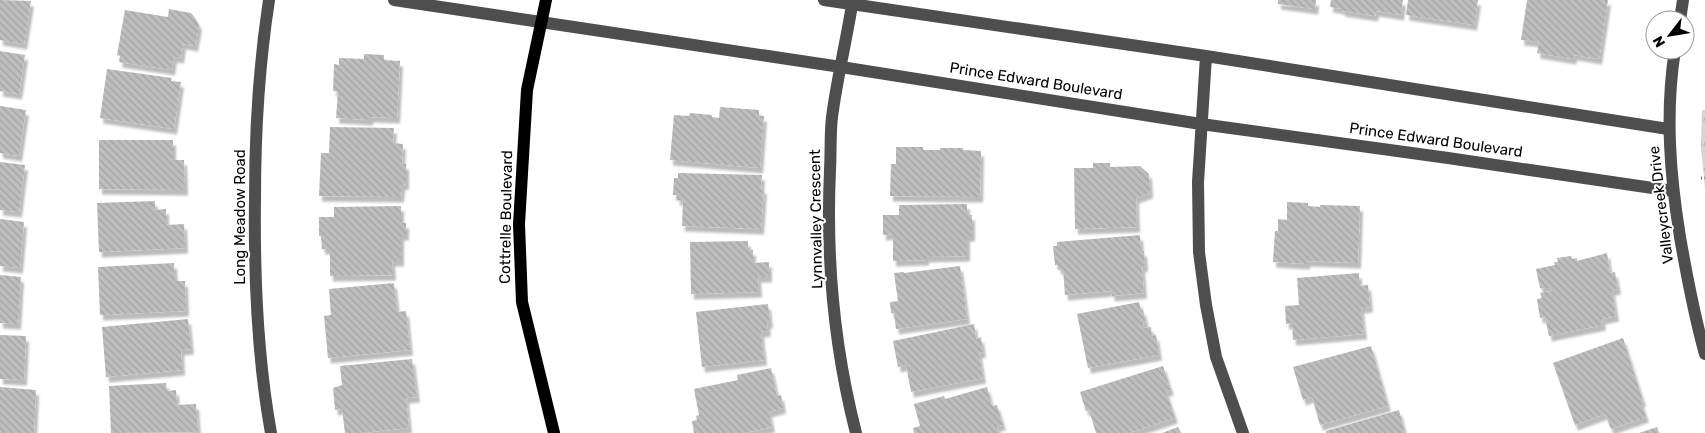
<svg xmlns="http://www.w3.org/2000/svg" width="1705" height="433" font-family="Rubik,sans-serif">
	<defs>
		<pattern id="park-tufts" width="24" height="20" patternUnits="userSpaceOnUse" patternTransform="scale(1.25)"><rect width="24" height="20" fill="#d5d5d5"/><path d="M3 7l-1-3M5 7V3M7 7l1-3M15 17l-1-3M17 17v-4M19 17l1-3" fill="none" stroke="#b5b5b5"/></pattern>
		<pattern id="building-back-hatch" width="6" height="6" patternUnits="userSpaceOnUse" patternTransform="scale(1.25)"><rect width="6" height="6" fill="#bebebe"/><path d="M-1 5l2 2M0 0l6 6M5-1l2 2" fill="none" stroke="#a2a2a2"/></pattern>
		<filter id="shadow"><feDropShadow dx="3" dy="5.5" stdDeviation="1" flood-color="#0004"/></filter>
	</defs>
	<rect width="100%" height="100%" fill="#fff"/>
	<path fill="url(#park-tufts)" d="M1702,110H1705V188L1701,148Z"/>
	<path fill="url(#building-back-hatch)" filter="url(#shadow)" d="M0,0L31,1L24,44L0,40Z
		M1278,0H1316L1315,9L1278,4Z
		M1331,0H1403L1401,15L1376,11L1375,16L1342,11V9L1330,7Z
		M1408,0H1478L1474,25L1406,15Z
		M1527,0H1608L1599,59L1574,55L1573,59L1537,53L1539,42L1521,40Z
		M169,9L191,13L195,18L199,25L195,46L183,44L181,58L174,57L172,70L119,62L120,56L117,55L125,10L168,17Z
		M0,51L25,55L19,94L0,91Z
		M364,54L384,55V60L400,61L397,118L370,117V120L336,118L338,91H333L334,64L339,65V58L364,59Z
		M107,69L172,78L171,81L181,82L174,129L100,118Z
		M0,106L26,110L19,156L0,153Z
		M720,107L759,110V116H764L760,168L670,160L674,115L689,116L690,113L712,115V117L719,118Z
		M330,127L394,128L393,143L403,144L402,164H406V184L402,185L401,197L319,196L321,153H329Z
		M99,140H173V160H184L185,190L99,189Z
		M896,147H923V150H940V148H963V150L981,151L980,197L890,196L891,164H896Z
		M0,162L25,165L19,212L0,210Z
		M1093,163H1110V167L1140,166L1149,174L1150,193L1136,198L1137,227L1075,229L1074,168H1093Z
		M678,173L762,175L761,189L764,188L761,229L682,226L683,200H677V195H673L674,178H678Z
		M155,201V210L166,209V225L184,224L185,248L99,252L97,203Z
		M1287,202L1308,203V206L1320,207V205L1360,206L1358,263L1307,261V264L1273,262L1275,231H1278V219L1287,220Z
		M967,204V215H972V236H967V256L926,257V260L893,261V234L883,235V215H899V205Z
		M401,206V223H406V235H401V261H392L393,275L330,276V249H322L321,236H319V217H334V207Z
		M0,219L24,222L20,268L0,266Z
		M1140,235L1141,251H1144L1145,266L1142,267L1144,293L1112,296L1111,291L1065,295L1063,269H1058V265H1055L1053,246H1057V242Z
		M748,241V250H753V263L769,262V277H758L759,292L691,294L690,242Z
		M1607,253L1610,273L1615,272L1618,289L1612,290L1616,316L1602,319L1603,325L1549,336L1545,317L1540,318L1537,299L1542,298L1540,293L1552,291L1551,288H1540L1536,269L1555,265L1554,262H1558L1557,258L1571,256L1572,259L1577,258V261Z
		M174,263L175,281H185L186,311L100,315L98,267Z
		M960,266L967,319L896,329L894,313H891L890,302L898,301L894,273L903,272L904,273Z
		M1359,273V286L1368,285L1370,307L1361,308L1364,334L1293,340L1292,323L1286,324L1285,306L1299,305L1297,278Z
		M0,275L21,277L18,324L0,323Z
		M394,283L397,312L406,311L410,350L328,358L324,316L331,315L329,289Z
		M1139,302L1141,310H1143L1146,324H1143L1144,328L1151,327L1152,336L1156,335L1159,355L1088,368L1077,314Z
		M768,304L770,323H767L768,331L761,332L764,360L702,367L696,312Z
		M188,319L191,349L181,350L182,370L106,377L102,327Z
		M974,324L976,339L981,337L983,352L979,353L983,378L911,392L906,365L898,367L893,341Z
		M0,335L26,336L24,380L0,379Z
		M1623,338L1643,401L1641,402L1646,417L1611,429L1605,414L1575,425L1553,363Z
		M1371,346L1388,406L1320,425L1312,397L1303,400L1293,367Z
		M412,359L417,397L406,398L409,428L361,433H345L342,409L335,410L333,388L342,385L340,366Z
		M1163,366L1171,390L1166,391L1175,418L1129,433H1096L1089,410L1086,411L1080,392Z
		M771,368L777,396L781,395L783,408L769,412L772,427L745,433H694L692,421L697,420L696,416L699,415L694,389L738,380L737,375Z
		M166,383L167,391L176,390L177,405L196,404L198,432L111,433L109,386Z
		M0,387L36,390L34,433H0Z
		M987,387L992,406L997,405L1003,425L997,426L999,433H914L913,428L920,426L914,404L944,396L945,399Z
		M1399,410L1405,433H1326V431Z
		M1178,427L1181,433H1162Z
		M1657,427L1659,433H1639Z"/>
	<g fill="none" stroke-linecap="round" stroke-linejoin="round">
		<path stroke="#707070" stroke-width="3" stroke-dasharray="1 2.5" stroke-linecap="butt" d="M1701,178H1705"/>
		<path stroke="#4e4e4e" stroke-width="12" d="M269,0C259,65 255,131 255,198C254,276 257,356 271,433
			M394,0L841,67L1201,124L1448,158L1673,191
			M824,0L1206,56L1668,129
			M852,5C846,42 837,79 832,117C830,134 831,152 830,170C826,258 834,347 856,433
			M1680,20L1683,0
			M1675,50C1665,113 1670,175 1680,237C1687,277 1694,315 1705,354
			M1206,56L1198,182L1199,252L1206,305L1216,357L1243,433"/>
		<path stroke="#000" stroke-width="12" d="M546,0L527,90L519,224L522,302L554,433"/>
	</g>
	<g text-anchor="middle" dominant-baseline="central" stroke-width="4" stroke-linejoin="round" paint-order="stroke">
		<g font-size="15" fill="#000" stroke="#fff">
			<text transform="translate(1036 81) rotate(9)">Prince Edward Boulevard</text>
			<text transform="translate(1436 140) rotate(8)">Prince Edward Boulevard</text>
			<text transform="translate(1661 205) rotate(-97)">Valleycreek Drive</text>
			<text transform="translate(240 217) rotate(-90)">Long Meadow Road</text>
			<text transform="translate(506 217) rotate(-89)">Cottrelle Boulevard</text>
			<text transform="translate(816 219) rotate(-91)">Lynnvalley Crescent</text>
		</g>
	</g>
	<g transform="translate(1670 35) rotate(239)"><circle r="24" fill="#ffffff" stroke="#999999"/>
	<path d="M0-4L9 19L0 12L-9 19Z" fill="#000000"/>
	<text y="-8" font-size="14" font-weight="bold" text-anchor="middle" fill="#000000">N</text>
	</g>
</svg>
